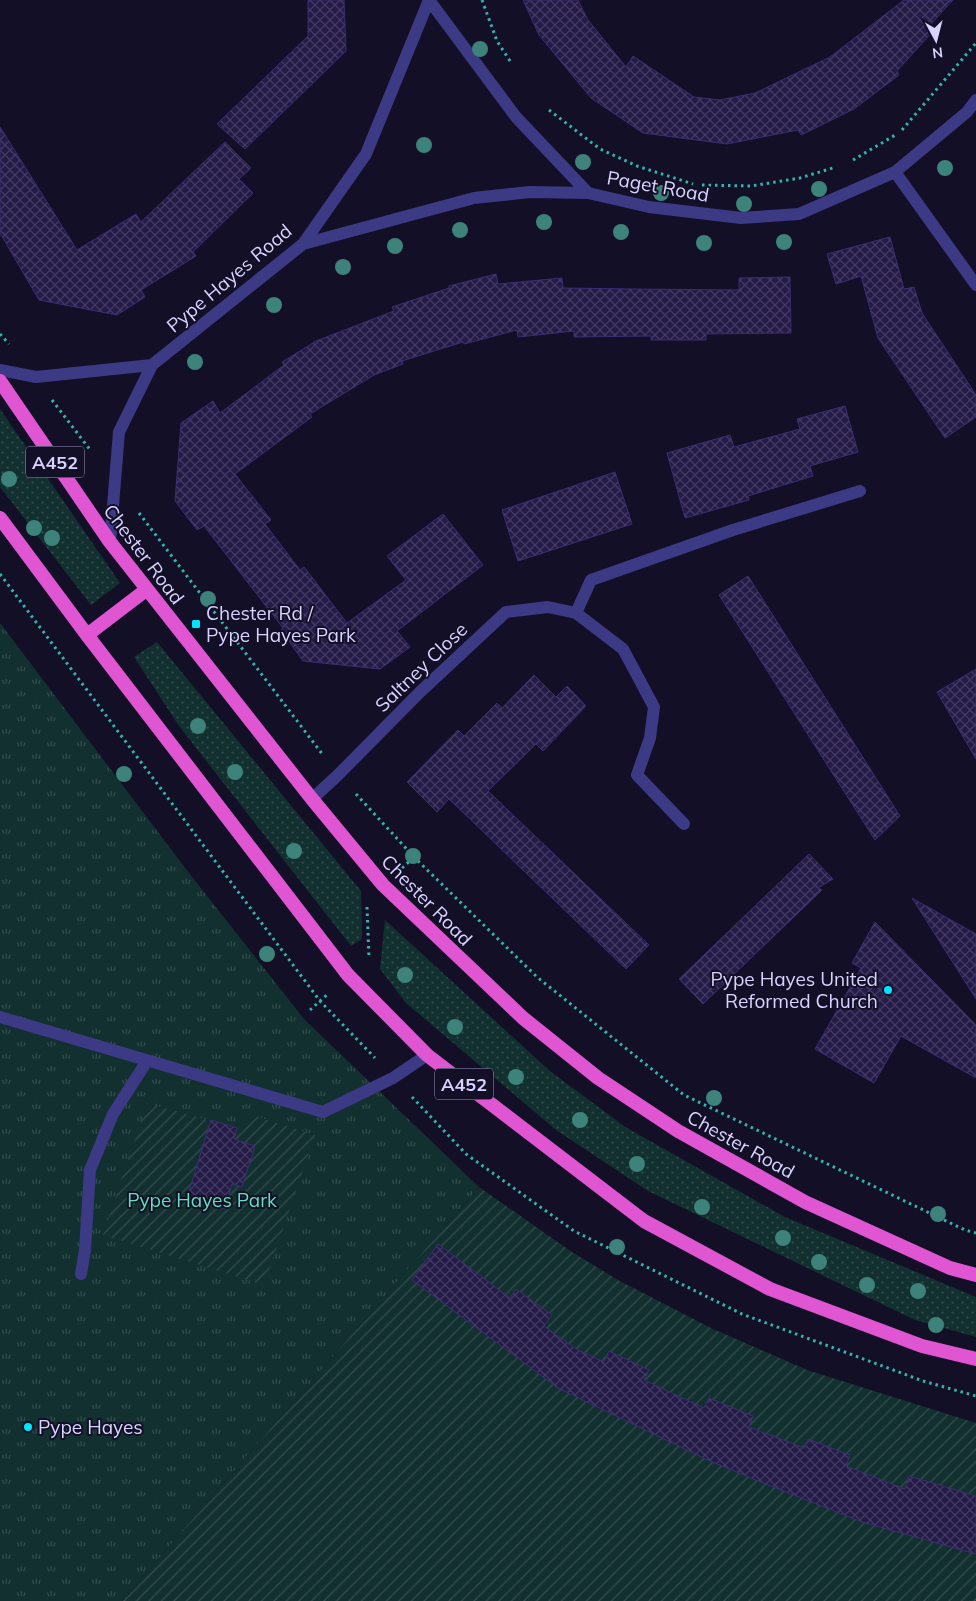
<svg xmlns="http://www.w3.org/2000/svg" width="976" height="1601" font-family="Mulish,sans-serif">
	<defs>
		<pattern id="grass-dots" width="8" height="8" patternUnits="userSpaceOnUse" patternTransform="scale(1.25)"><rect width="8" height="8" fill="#12302f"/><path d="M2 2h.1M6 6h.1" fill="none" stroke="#344d4e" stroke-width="1.8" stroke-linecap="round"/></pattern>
		<pattern id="park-tufts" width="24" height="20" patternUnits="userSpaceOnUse" patternTransform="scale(1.25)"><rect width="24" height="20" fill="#12302f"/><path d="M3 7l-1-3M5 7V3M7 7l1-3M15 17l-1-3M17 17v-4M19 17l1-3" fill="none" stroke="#344d4e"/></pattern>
		<pattern id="garden-furrows" width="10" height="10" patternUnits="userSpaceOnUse" patternTransform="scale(1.25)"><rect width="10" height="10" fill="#12302f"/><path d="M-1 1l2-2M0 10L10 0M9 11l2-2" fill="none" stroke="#344d4e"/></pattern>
		<pattern id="building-cross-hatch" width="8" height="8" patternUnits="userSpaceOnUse" patternTransform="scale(1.25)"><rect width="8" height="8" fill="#241b47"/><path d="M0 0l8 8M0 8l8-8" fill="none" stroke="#433b63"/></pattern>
	</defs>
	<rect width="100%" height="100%" fill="#130f26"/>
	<path fill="url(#grass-dots)" d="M0,409L120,583L91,605L0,487Z
		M157,642L361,891L362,939L351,946L179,726L134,657Z
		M385,920L551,1072L627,1128L785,1217L976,1297V1337L915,1320L648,1191L556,1130L406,1003L380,969Z"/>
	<path fill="url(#park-tufts)" d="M0,623L189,873L304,1019L479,1187L122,1601H0Z"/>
	<path fill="url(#garden-furrows)" d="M147,1103L237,1128L244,1129L249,1114L315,1135L264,1285L103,1235Z
		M479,1187L572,1252L618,1280L711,1328L807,1370L976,1423V1601H122Z"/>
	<path fill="url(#building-cross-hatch)" stroke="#3b2d73" d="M308,0H344L346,51L245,149L217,124L308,36Z
		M523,0H578L588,20L626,67L633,56L694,97L720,100L755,93L830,57L904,0H953L929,26L934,30L897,71L899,75L854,109L801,135L798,130L727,144L643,133L591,98L539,35Z
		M0,127L77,250L136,214L141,222L225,142L251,168L239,179L253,193L193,252L196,256L141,290L145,297L117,315L39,300L0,233Z
		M890,237L904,289L914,287L922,313L976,395V417L945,438L878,338L861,276L836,284L827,254Z
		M496,274L498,284L562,278L563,288L632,289L739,290V278L790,277L791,333L706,334V340H651V336L574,337V331L518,337L517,330L464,344L463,342L402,361L403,364L374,375L310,414L312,417L235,474L271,520L265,524L300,570L304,567L347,623L406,580L387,556L443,514L483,565L397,631L410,647L380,669L303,661L281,630L283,628L204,526L197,530L175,501L181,423L213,401L220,413L284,365L282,362L316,341L394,311L392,307L449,288V286Z
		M845,406L858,452L810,466L813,476L748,496L749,500L685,518L667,453L730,435L734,447L800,429L797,419Z
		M615,472L632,524L518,561L502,510Z
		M748,576L900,816L875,840L719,595Z
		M976,669V759L937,692Z
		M534,675L556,697L567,686L586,706L543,751L536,744L488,791L649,945L626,969L449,799L437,812L407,782L458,730L464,736L497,703L502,708Z
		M809,854L833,879L818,888L822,890L703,1004L679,979Z
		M912,898L976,934V999Z
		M875,922L976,1025V1078L901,1036L874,1083L815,1049L861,968L852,963Z
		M211,1120L237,1128L234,1139L255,1146L242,1187L232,1184L225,1209L187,1198Z
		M438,1244L510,1298L516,1289L552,1315L544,1326L576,1349L604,1362L609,1351L649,1370L644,1380L704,1408L709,1398L753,1416L749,1427L804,1448L808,1439L850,1455L846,1466L905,1489L909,1476L976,1496V1554L862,1522L761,1482L710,1461L558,1388L412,1280Z"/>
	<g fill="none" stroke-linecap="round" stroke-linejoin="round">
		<path stroke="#2fb8b0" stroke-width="3" stroke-dasharray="2.5 4" stroke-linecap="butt" d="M482,0L497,41L510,61
			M549,110L600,149L637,166L693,184
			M902,130L976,43
			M853,160L897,134
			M702,185L751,186L800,178L836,167
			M0,334L9,344
			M52,400L91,451
			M139,513L323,755
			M0,574L320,1001L375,1058
			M356,794L414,857L537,977L684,1095L965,1230L976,1233
			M402,868L414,857
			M367,907L369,958
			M310,1010L329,993
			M412,1097L466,1154L574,1231L742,1314L923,1381L976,1396"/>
		<path stroke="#3d3a85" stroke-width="12" d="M0,1017L323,1112L393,1078L427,1055
			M81,1274L85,1250L90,1170L113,1114L147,1061"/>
		<path stroke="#3d3a85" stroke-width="12" d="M429,0L516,117L588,193
			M895,172L976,285
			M303,244L474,198L530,192L588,193L649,207L741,218L799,214L895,172L967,112L976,100
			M0,370L36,377L152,365
			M110,542L119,432L152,365L303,244L366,154L429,0
			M576,613L623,649L654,707L650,738L637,775L684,824
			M312,799L338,775L420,692L506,612L548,607L576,613L591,580L733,530L860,491"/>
		<path stroke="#e055d1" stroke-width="14" d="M0,381L110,542L312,799L383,885L523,1018L598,1078L678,1131L805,1202L950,1268L976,1275
			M0,518L87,635L348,975L427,1055L644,1221L770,1289L922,1346L976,1359
			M87,635L146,590"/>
	</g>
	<g fill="#3d827b">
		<circle cx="480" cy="49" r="8"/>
		<circle cx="424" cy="145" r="8"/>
		<circle cx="583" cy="162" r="8"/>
		<circle cx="945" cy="168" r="8"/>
		<circle cx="819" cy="189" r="8"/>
		<circle cx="661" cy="193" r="8"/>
		<circle cx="744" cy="204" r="8"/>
		<circle cx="544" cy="222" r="8"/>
		<circle cx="460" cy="230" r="8"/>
		<circle cx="621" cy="232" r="8"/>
		<circle cx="784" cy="242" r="8"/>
		<circle cx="704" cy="243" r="8"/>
		<circle cx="395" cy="246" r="8"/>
		<circle cx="343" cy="267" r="8"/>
		<circle cx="274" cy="305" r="8"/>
		<circle cx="195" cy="362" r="8"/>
		<circle cx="9" cy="479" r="8"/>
		<circle cx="34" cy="528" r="8"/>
		<circle cx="52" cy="538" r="8"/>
		<circle cx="208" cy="599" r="8"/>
		<circle cx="198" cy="726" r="8"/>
		<circle cx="235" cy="772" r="8"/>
		<circle cx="124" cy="774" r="8"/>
		<circle cx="294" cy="851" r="8"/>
		<circle cx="413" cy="856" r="8"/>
		<circle cx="267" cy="954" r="8"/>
		<circle cx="405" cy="975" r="8"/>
		<circle cx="455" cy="1027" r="8"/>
		<circle cx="516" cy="1077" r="8"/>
		<circle cx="714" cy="1098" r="8"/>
		<circle cx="580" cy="1120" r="8"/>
		<circle cx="637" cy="1164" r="8"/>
		<circle cx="702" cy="1207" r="8"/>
		<circle cx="938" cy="1214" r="8"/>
		<circle cx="783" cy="1238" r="8"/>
		<circle cx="617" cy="1247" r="8"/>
		<circle cx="819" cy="1262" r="8"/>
		<circle cx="867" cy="1285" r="8"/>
		<circle cx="918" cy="1291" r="8"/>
		<circle cx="936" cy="1325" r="8"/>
	</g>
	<g fill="#00e5ff" stroke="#130f26" stroke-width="2">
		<rect x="191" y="619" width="10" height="10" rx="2.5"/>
		<circle cx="888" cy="990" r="5"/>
		<circle cx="28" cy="1427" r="5"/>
	</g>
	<g text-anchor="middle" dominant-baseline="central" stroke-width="4" stroke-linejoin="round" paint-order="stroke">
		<g fill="#130f26" stroke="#9e99be" stroke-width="1">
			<rect x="26" y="446.5" width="58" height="31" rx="4"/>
			<rect x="435" y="1068.5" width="58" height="31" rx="4"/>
		</g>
		<g font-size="18" font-weight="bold" fill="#d9d4ff">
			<text x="55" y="462">A452</text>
			<text x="464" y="1084">A452</text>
		</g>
		<g font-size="19" fill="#d9d4ff" stroke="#130f26">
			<text transform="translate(658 186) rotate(10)">Paget Road</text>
			<text transform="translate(229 278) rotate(-40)">Pype Hayes Road</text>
			<text transform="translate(144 554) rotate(53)">Chester Road</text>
			<text transform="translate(421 667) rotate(-44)">Saltney Close</text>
			<text transform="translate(427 900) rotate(45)">Chester Road</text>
			<text transform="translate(741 1144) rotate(29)">Chester Road</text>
		</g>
		<g font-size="19" fill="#d9d4ff" stroke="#130f26" text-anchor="start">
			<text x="206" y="613">Chester Rd /<tspan x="206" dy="22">Pype Hayes Park</tspan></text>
			<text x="878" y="979" text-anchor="end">Pype Hayes United<tspan x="878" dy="22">Reformed Church</tspan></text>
			<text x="38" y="1427">Pype Hayes</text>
		</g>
		<g font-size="19" fill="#5fe0c0" stroke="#130f26">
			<text x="202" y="1200">Pype Hayes Park</text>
		</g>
	</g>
	<g transform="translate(936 40) rotate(173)" stroke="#130f26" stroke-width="4" paint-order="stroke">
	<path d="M0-4L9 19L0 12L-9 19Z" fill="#d9d4ff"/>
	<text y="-8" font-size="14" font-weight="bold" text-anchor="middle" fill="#d9d4ff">N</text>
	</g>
</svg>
